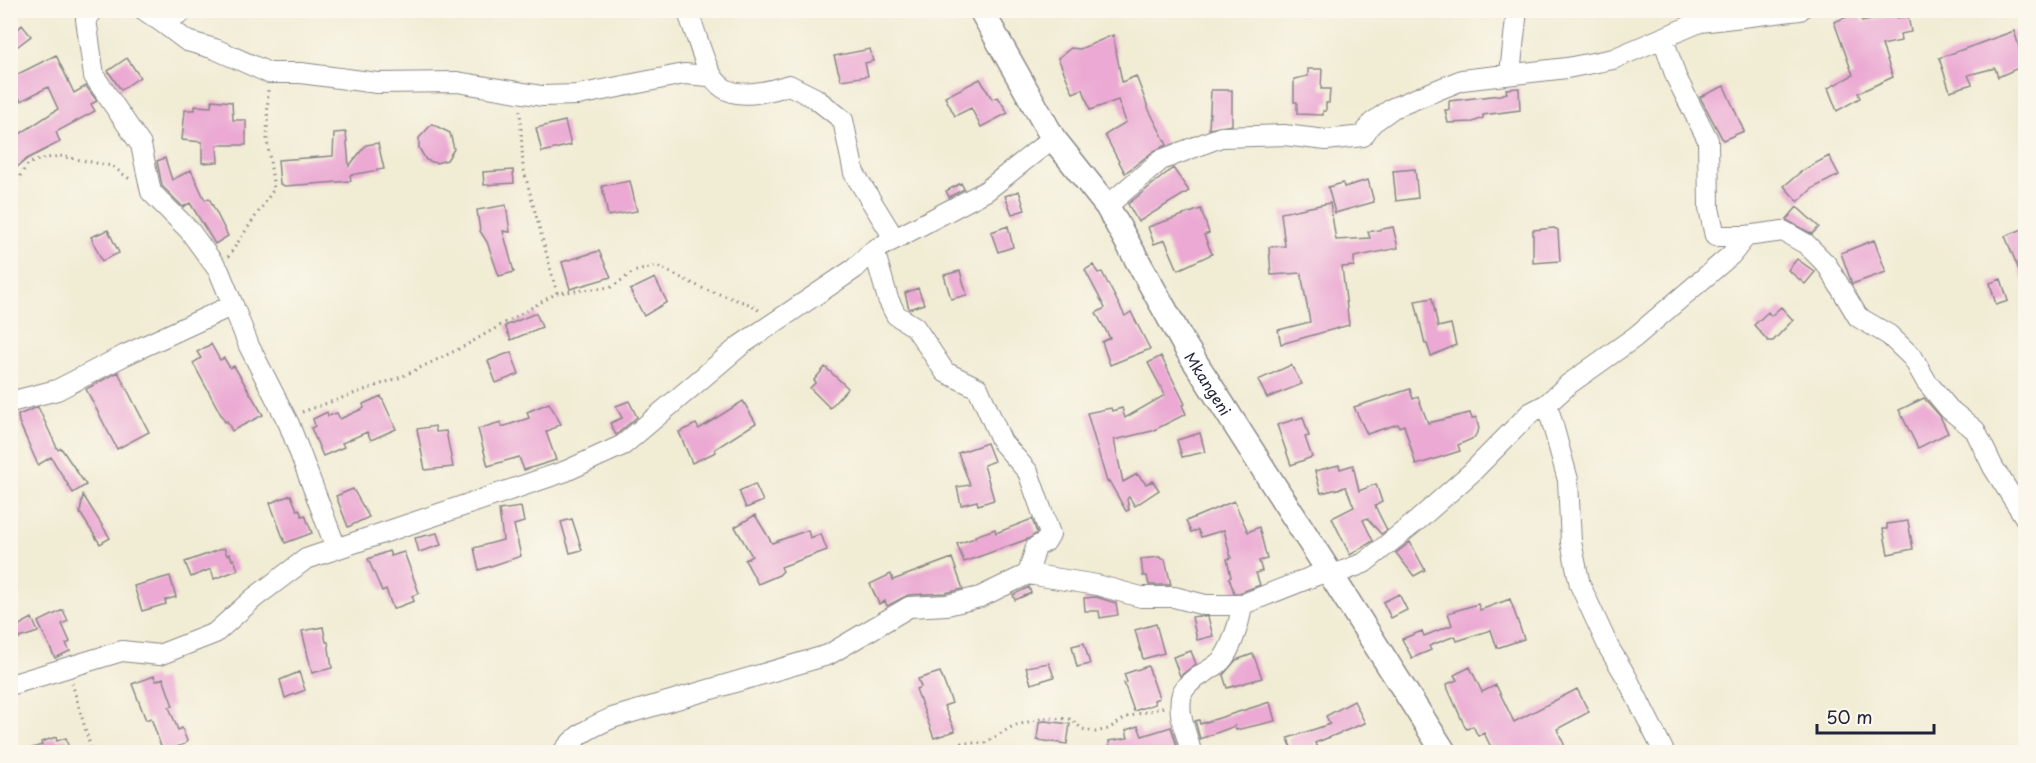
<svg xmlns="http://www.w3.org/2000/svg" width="2036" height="763" font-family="'Playpen Sans',sans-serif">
	<rect width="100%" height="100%" fill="#fbf7ec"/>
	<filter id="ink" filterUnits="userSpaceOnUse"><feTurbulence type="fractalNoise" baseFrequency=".0167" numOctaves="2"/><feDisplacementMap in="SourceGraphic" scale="12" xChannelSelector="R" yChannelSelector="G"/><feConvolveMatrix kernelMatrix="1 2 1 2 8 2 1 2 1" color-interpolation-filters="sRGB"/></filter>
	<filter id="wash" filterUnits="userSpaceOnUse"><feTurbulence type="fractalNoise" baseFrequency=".008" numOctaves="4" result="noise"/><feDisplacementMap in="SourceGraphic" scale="24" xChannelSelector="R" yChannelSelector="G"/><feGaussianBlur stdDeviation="1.35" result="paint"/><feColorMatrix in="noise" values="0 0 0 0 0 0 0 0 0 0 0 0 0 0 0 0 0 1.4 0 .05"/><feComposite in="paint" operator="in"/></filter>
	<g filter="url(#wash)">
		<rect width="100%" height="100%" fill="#f1ecd4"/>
		<g id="blocks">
			<path fill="#eba9d3" d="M1859,12L1862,22L1896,15L1897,18L1908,16L1911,32L1900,34L1901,41L1882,45L1893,77L1858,93L1860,98L1837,111L1828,88L1853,75L1834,22Z
				M10,22L18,29L22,25L31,36L10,52Z
				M2014,31L2025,65L1998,77L1995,68L1968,75L1972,84L1950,91L1939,58Z
				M1113,35L1122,82L1136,76L1149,110L1167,145L1154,151L1125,173L1105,135L1126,122L1118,100L1090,110L1083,89L1073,93L1058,58L1071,48L1080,49Z
				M870,49L873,61L865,63L868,76L841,80L834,56Z
				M56,55L74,93L86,86L97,101L91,104L95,111L56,132L60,142L27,159L10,173V119L20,134L58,109L48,87L21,101L15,91L10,93V78Z
				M127,58L140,77L121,90L108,71Z
				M1308,69H1322L1321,89H1330L1329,103H1326V111H1323V115L1297,114V102H1294V79L1308,76Z
				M980,79L992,99L998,97L1008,113L981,127L971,108L955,116L945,97Z
				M1724,86L1744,131L1723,140L1700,97Z
				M1519,88L1520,110L1483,115V118L1473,122L1448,123L1445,110H1449V101L1500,95L1507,93L1506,89Z
				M1211,90H1232V125L1209,129Z
				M212,100L232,102L233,120H246V145H217L218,162L202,163V142L182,140L185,110H195V106L211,107Z
				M565,121L571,145L542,152L536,128Z
				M432,124L450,133L454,149L447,160L436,163L426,160L419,148V138Z
				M346,132L349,166L366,145L378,143L384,169L350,175L351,181L285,186L280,184L278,160L333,156L334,133Z
				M1829,156L1839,175L1813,188L1798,202L1784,186L1803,170Z
				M165,158L172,180L191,170L205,200L209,198L228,236L215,244L190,203L183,207L162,186L157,161Z
				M1173,168L1189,191L1138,222L1128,204Z
				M1415,169L1418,198L1396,201L1393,171Z
				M513,170L514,183L484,185L483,172Z
				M1368,180L1374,202L1335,213L1328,187L1343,183L1344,187Z
				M630,181L637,211L608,216L602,186Z
				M961,183L964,189L949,197L946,191Z
				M1019,191L1025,210L1012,214L1005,196Z
				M1330,203L1336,240L1370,238L1368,232L1393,227L1398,248L1354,257V266L1342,267L1349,325L1281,344L1278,330L1310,322L1301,273L1271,275L1269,247L1285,246L1281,213Z
				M506,205L510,232L503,231L514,272L499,276L487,242L480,231L477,210Z
				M1797,207L1819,227L1812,234L1786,220Z
				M1201,209L1209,233L1204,235L1212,254L1178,270L1165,240L1154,244L1148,227Z
				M1008,226L1013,247L998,252L991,232Z
				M1554,228L1558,230L1560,261L1533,263V230Z
				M2025,228V285L2005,236Z
				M108,230L119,253L102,261L91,237Z
				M1874,240L1886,272L1852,284L1841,253Z
				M599,251L611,277L570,289L562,262Z
				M1797,259L1815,272L1805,284L1788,270Z
				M1093,265L1098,273L1102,272L1125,316L1131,312L1150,349L1110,365L1102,342L1110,338L1096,313L1105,308L1085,270Z
				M960,271L967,295L951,299L944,275Z
				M655,278L667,302L644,316L630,290Z
				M2001,279L2008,301L1996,305L1990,283Z
				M918,288L924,304L909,309L905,293Z
				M1432,298L1438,327L1451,324L1456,345L1431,356L1427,344H1425L1415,301Z
				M1781,307L1793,320L1773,341H1768L1754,325L1768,312L1771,316Z
				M536,313L542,327L511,340L505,326Z
				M211,344L220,360L224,358L230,368L234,366L263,415L232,431L227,421L225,422L193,363L201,358L197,352Z
				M511,352L519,374L496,383L488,361Z
				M1161,356L1185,404L1182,405L1186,414L1152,431L1114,440L1123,482L1137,474L1146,484L1153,481L1159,490L1135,506L1129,497L1127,499L1129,510L1126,511L1109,481L1107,482L1087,413L1111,408L1112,411L1122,408L1125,418L1165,395L1148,363Z
				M1291,365L1302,384L1267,398L1258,380Z
				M825,367L848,388L830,408L810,388L816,382L814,380Z
				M118,372L149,432L117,449L86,389Z
				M1410,389L1413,399L1418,397L1428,423L1470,413L1472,419L1476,417L1479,429L1474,438L1458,445L1460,451L1416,465L1404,425L1399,427L1398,424L1367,434L1354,407Z
				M381,396L396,429L371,440L367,432L342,443L344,447L323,456L311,428L315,426L313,419L327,412L328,416L337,413L340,419L364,408L363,404Z
				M1924,398L1940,416L1948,433L1918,448L1899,410Z
				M629,401L637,417L616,435L610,423L622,418L616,406Z
				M743,401L756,423L715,449L716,452L692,463L679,432L696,424L699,429Z
				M549,403L561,424L546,432L556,460L524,470L519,457L488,466L478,429L501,422L502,427L529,418L527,412Z
				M38,407L58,450L61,448L86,485L73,493L51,457L38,465L19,422L18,415Z
				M1303,417L1309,436L1305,437L1312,457L1291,465L1277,425Z
				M435,426L436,432L446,431L453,467L425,470L417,429Z
				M1200,433L1205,452L1182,457L1177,440Z
				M987,443L994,461L984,465L994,500L978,505L977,501L961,505L957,487L970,485L958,453Z
				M1339,465L1340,469L1353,465L1359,491L1376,484L1382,502L1375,506L1387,530L1381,534L1367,518L1363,520L1373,541L1350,555L1332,518L1354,507L1346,487L1321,493L1315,471Z
				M755,484L763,501L746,508L739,491Z
				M353,489L369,517L348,527L336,496Z
				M83,495L110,538L100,544L80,513Z
				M291,495L297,510L299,509L302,516L305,515L312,533L285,543L270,503Z
				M1234,501L1248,532L1259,527L1267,559L1259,561L1262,571L1256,573L1260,585L1239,593H1234L1229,578L1231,577L1227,559L1231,558L1224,530L1201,537L1198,530L1191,532L1186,521Z
				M521,507L524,522L514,525L521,556L479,570L474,548L503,540L499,510Z
				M755,515L772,543L808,530L810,538L821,534L827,550L781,567L783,571L779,575L758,584L745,560L752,556L735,527Z
				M572,519L582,550L570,553L561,522Z
				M1032,519L1037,533L1028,539L964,562L957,544L975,538V536L995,529L996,533Z
				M1908,521L1913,549L1888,554L1883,529H1887V524Z
				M437,533L441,545L419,552L415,538Z
				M1410,542L1425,570L1414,576L1396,553Z
				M224,548L227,555L230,554L232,560L234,559L238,570L214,579L211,569L191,577L185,562Z
				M389,551L391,556L404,552L419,593L412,596L414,601L393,609L386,589L382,591L368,559Z
				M1160,557L1161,559H1165L1171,585H1149L1147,576H1143L1141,559Z
				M952,558L963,589L945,593L908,595L887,606L885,601L879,604L870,584L891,574L893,580Z
				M170,576L176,597L165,600L166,604L142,611L134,586Z
				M1029,587L1031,593L1015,600L1013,595Z
				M1399,594L1407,610L1391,618L1383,602Z
				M1096,597L1116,603L1118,615L1100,618L1099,611H1085L1084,598Z
				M1510,599L1524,639L1497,648L1491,630L1457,641L1455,636L1429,646L1431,650L1412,658L1402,639L1422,631L1424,636L1452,625L1448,613L1478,604L1480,610Z
				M63,610L68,621L62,624L70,642L66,644L70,651L55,658L38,622Z
				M1198,616L1208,617L1213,636L1197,640L1192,617Z
				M32,618L38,632L10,641V630Z
				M1156,624L1164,653L1143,659L1135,630Z
				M323,627L326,642H328L332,668L312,673L302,631Z
				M1084,643L1090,664L1077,667L1072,646Z
				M1191,651L1196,664L1180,676L1173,657Z
				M1253,654L1262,678L1227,688L1223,675L1236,660Z
				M1049,663L1054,677L1031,684L1026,667Z
				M1148,666L1159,698L1154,700L1155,704L1134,711L1124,683L1127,682L1124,674Z
				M1470,667L1482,692L1496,685L1514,722L1577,689L1589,712L1557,729L1568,753H1494L1484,733L1478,736L1473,726L1467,729L1465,727L1448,689L1447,684L1457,680L1454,675Z
				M299,672L305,690L285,698L280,680Z
				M940,672L952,703L944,706L955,731L934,738L916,689L921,687L918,679Z
				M154,676L156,681L163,678L173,706L169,707L178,730L182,728L187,741L185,744L163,752L151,718L146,720L132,684Z
				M1354,701L1365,723L1315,743L1319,753H1293L1288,738L1330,724L1326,716Z
				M1270,702L1275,721L1236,730L1235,726L1200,739L1195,721L1199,720L1200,724Z
				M1045,721L1070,724L1067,744L1037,740L1039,722Z
				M1138,726L1142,736L1171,727L1179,753H1110L1109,741L1128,738L1126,730Z
				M56,737L57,741L66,738L70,753H29V749L42,745L41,742Z"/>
		</g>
	</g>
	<g filter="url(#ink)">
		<use href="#blocks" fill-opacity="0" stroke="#8a8788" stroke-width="1.5"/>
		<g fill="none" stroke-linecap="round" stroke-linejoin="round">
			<defs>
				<path id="minor" d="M144,10L163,23L185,10
					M687,10C712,74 706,112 789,85L815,98L843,120L854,173L894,238
					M163,23L187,41L215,49L269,73H301L377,83L457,82L542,96L578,95L684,74L709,76
					M1663,38L1676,77L1708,140L1709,208L1715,236H1746L1783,231L1806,244L1827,265L1858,317L1889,335L1913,358L1926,381L1949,409L1975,430L1993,467L2026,519
					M1510,73L1517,10
					M1107,206L1161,160L1221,137L1284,135L1326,140L1363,136L1372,123L1393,108L1462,80L1567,68L1613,59L1700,22L1800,10
					M233,305L249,346L289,424L336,548
					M10,402L57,390L125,355L233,305L219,271L189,230L151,192L141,145L94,76L86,19L94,10
					M1547,404L1568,480L1571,542L1580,585L1609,648L1627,678L1664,752
					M1028,574L1097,585L1141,597H1174L1205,605H1241L1327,571
					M1330,576L1364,563L1418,520L1471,473L1530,413L1547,404L1569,384L1635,337L1731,255L1746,236
					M10,685L122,651L159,655L215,633L254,598L306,559L566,471L623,445L741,345L854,269L874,250L986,191L1053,138
					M563,752C576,734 592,727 612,718L828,655L909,607L947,605L980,597L1028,574L1036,547L1046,541L1050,534L1028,472L1002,442L978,388L945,372L915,327L896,315L888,299L874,250
					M1191,752C1187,733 1178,718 1181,698C1183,680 1209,673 1221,661C1230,652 1242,618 1241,605"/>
				<g id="tertiary">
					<path id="s1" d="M981,10L1053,138L1107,206L1185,346L1444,752"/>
				</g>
			</defs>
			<use href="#minor" stroke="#8a8788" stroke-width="22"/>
			<use href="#tertiary" stroke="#8a8788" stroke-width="27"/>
			<path stroke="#8a8788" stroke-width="3" stroke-dasharray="1.5 4.5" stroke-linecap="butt" d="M520,110L523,167L557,293
				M10,191L28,164L41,159L60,156L112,166L131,180
				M228,257L274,189L267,140L268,89
				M302,412L401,377L461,348L557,293L612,287L633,272L657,266L704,289L752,305L761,312
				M72,683L92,752
				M932,752L962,743H985L1013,726L1044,718L1071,719L1082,729L1095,732L1108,729L1127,717L1164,707"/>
			<use href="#minor" stroke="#fff" stroke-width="20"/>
			<use href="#tertiary" stroke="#fff" stroke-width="24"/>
		</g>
	</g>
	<g text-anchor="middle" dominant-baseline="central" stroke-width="5" stroke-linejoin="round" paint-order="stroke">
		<g font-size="15" fill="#22223b" stroke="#fbf7ec">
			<text stroke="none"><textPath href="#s1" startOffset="438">Mkangeni</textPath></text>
		</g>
	</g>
	<rect width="2036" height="763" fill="none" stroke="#fbf7ec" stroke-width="36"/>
	<path d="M1817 724v9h117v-9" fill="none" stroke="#22223b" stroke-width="3"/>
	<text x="1826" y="724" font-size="18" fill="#22223b" stroke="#fbf7ec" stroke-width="4.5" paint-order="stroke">50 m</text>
</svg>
